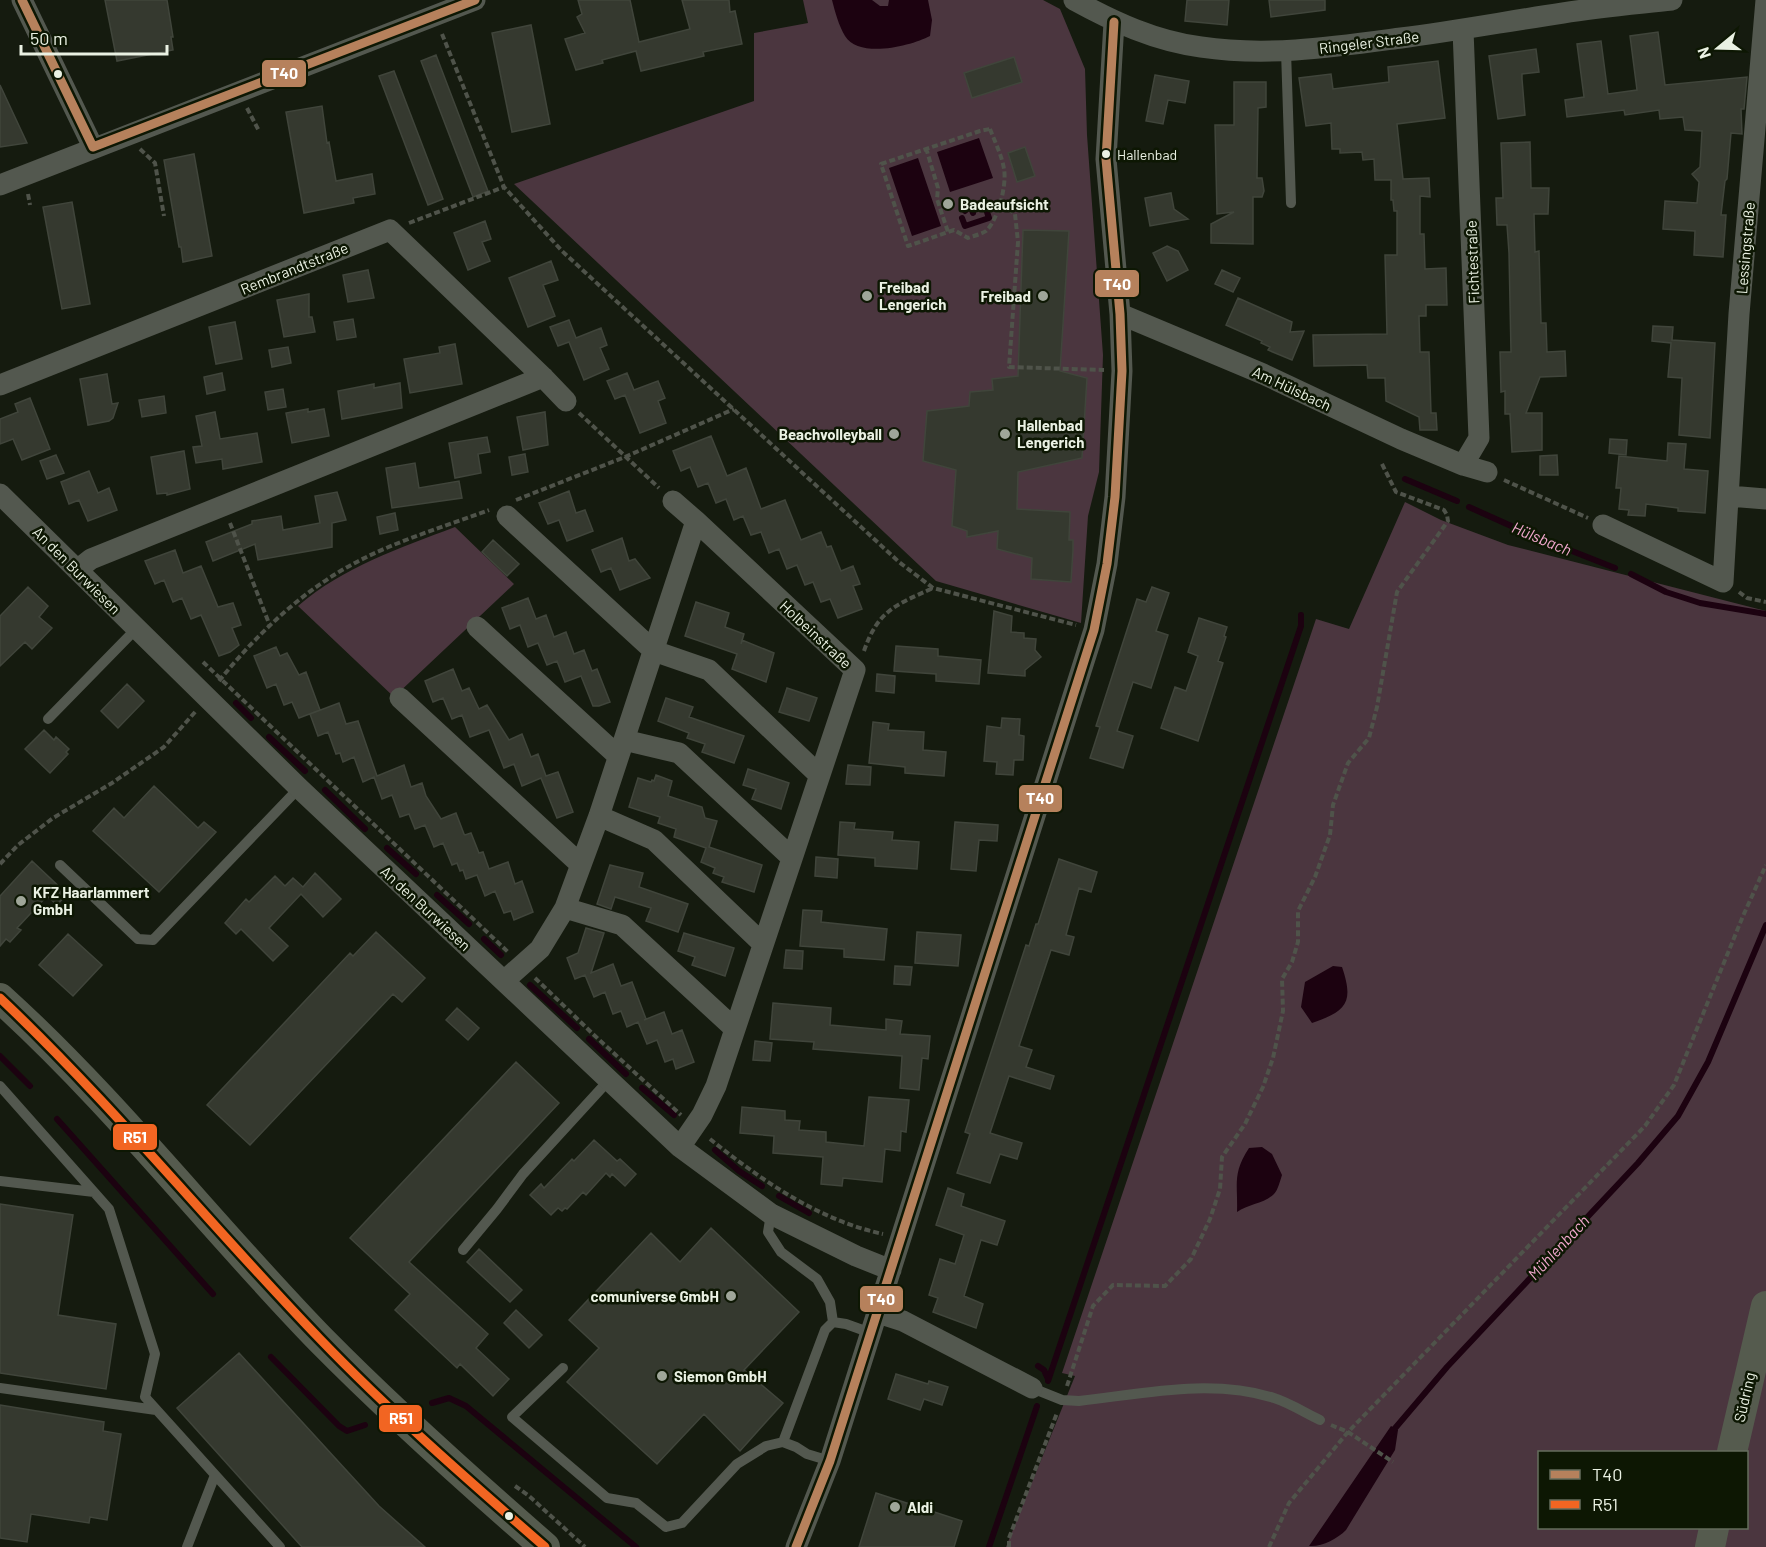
<svg xmlns="http://www.w3.org/2000/svg" width="1766" height="1547" font-family="Barlow,sans-serif">
	<rect width="100%" height="100%" fill="#151b0f"/>
	<path fill="#4b363f" fill-rule="evenodd" d="M803,0H1043L1060,9L1085,69L1087,135L1103,355L1099,472L1088,516L1081,623L936,581L514,184L754,101V33L808,23Z
		M1405,502L1441,520L1508,545L1766,611V1547H1006L1075,1376L1062,1373L1316,619L1349,629ZM1540,1452H1746V1528H1540Z
		M455,527L514,584L394,697L298,606C343,567 400,548 455,527Z"/>
	<path fill="#1c0210" d="M832,0H872L880,6H888L889,0H928L932,20L930,36C911,46 859,59 845,36C839,26 835,12 832,0Z
		M979,138L993,178L950,192L937,152Z
		M918,158L941,226L912,236L889,168Z
		M1333,966L1342,967C1354,1002 1347,1011 1312,1023L1301,1007L1305,982Z
		M1262,1147L1272,1154L1282,1175C1280,1181 1278,1190 1274,1194C1264,1204 1248,1204 1237,1212C1238,1184 1232,1174 1249,1148Z
		M1391,1426L1398,1430L1395,1450L1346,1530C1337,1539 1322,1547 1309,1546Z"/>
	<g fill="none" stroke-linecap="round" stroke-linejoin="round">
		<path stroke="#1c0210" stroke-width="6" d="M977,206H979
			M972,210L973,213
			M965,211L968,208
			M962,218L965,226L989,218L987,212
			M1405,479L1457,501
			M1469,507L1529,534L1615,568
			M1631,574L1666,592L1700,603L1766,614
			M236,703L251,718
			M269,737L305,771
			M325,790L365,829
			M387,848L416,874
			M437,895L469,924
			M484,939L501,955
			M530,985L577,1028
			M589,1039L626,1074
			M0,1056L30,1086
			M642,1088L674,1115
			M57,1119L213,1294
			M715,1150L739,1171L762,1186
			M779,1196L809,1213
			M271,1357L339,1426L347,1431L365,1425
			M1038,1366L1044,1370L1048,1379
			M1048,1381L1301,626V615
			M432,1403L449,1398L466,1406L636,1547
			M1391,1433L1447,1367L1638,1163L1678,1116L1708,1062L1766,925
			M989,1547L1037,1406"/>
	</g>
	<path fill="#35392f" stroke="#40453b" stroke-width="1.5" d="M105,0H167L173,37H171L173,50L117,61Z
		M578,0H630L639,42L690,29L682,0H729L730,12L735,11L742,44L703,52L704,56L641,71L636,51L602,60L603,63L576,70L565,39L585,33L577,17L582,14Z
		M1187,0H1229L1227,25L1185,21Z
		M1269,0H1325V10L1271,17Z
		M531,25L550,124L512,132L492,33Z
		M1658,32L1665,85L1747,77L1744,109H1741L1742,134L1731,133L1727,179L1725,181L1721,215H1726L1723,257L1694,255L1695,231L1663,229L1665,201L1697,203L1699,182L1692,174L1700,167L1702,131L1685,130L1683,117L1660,119L1659,110L1625,115L1624,110L1567,117L1565,100L1584,97L1577,44L1601,41L1608,94L1637,90L1630,36Z
		M1536,49L1539,72L1522,74V79L1525,115L1498,119L1489,56Z
		M436,55L488,191L473,197L421,61Z
		M1014,57L1022,82L972,98L964,73Z
		M1438,61L1445,118L1397,124L1403,179L1429,178L1430,197L1420,196V234H1424L1425,269L1446,268L1447,305H1426V316H1419L1420,352H1429L1431,413H1436L1437,430H1420L1419,417L1386,401L1385,378H1368L1367,365L1314,366L1313,335L1387,334L1385,255H1397V211H1394L1393,200H1391V180H1375L1374,159L1363,160L1362,152L1340,153V149H1332L1331,123L1306,126L1299,78L1331,74L1333,89L1389,82L1388,67Z
		M394,71L443,199L428,205L379,76Z
		M1155,75L1189,81L1185,103L1168,100L1163,124L1146,121Z
		M1234,82H1266V107L1258,108L1257,178H1262L1264,191L1262,197H1253V244L1211,243V224L1234,212L1217,214L1215,125H1234Z
		M0,85L27,143L0,147Z
		M322,106L327,143L329,142L336,181L372,174L375,194L353,198L354,203L304,213L286,112Z
		M1530,142L1531,188H1549L1548,214H1534L1535,252L1539,251L1541,323H1546L1547,352L1565,351L1566,376L1540,377L1526,413H1542V450L1512,452L1510,414H1505V391L1501,392L1500,352H1511L1509,253L1507,225H1497L1496,198H1503L1501,143Z
		M1025,147L1035,176L1017,182L1008,153Z
		M194,154L212,256L183,262L181,247H179L164,160Z
		M1171,193L1174,209L1188,219L1150,226L1145,198Z
		M72,202L90,304L62,309L43,207Z
		M485,221L491,239L482,242L490,261L468,270L454,233Z
		M1023,230L1069,231L1060,371L1087,378L1082,458L1018,472L1017,509L1070,512L1069,540H1073V550L1071,582L1031,579L1032,558L997,549L998,531L967,537V531L952,526L956,470L923,461L927,411L969,406L970,392L993,390L992,379L1018,376Z
		M1167,246L1178,251L1188,270L1167,281L1153,253Z
		M551,261L558,280L543,285L555,316L528,327L509,278Z
		M368,270L374,298L348,302L343,275Z
		M1222,270L1240,278L1233,292L1215,284Z
		M309,294V317H312L315,332L284,337L277,300Z
		M1238,298L1292,322L1290,332L1304,331L1292,360L1268,350L1270,347L1261,343L1262,341L1226,325Z
		M353,319L356,337L337,340L334,322Z
		M569,320L576,338L601,328L607,345L600,348L609,369L584,380L569,342L558,346L550,327Z
		M235,322L242,359L216,364L209,327Z
		M1653,326L1673,327L1672,340L1715,343L1710,438L1679,435L1682,378L1668,377L1671,343L1652,341Z
		M455,344L462,384L410,393L404,359L440,353L439,347Z
		M288,347L291,363L272,367L269,350Z
		M222,373L225,390L207,394L204,377Z
		M627,373L634,390L658,381L665,398L658,401L666,423L640,433L625,395L615,399L607,381Z
		M107,374L112,404L118,403L113,418L109,421L88,425L80,379Z
		M400,383L402,408L342,419L338,391L374,384V388Z
		M283,389L286,407L268,410L265,392Z
		M164,396L166,413L142,417L139,400Z
		M30,398L50,449L22,460L13,439L0,444V419L18,412L15,404Z
		M308,409V412L324,409L329,436L292,443L286,413Z
		M215,412L220,439L257,433L262,462L223,469L222,459L196,463L193,447L202,446L196,416Z
		M545,412L548,445L523,450L517,417Z
		M711,436L727,476L746,468L761,509L785,500L801,540L821,532L827,547L831,546L841,571L853,566L860,584L853,586L862,609L838,618L830,599L821,602L813,582L805,585L797,565L787,569L779,549L769,553L761,532L751,535L743,516L734,520L726,499L716,503L708,483L698,487L690,467L681,471L673,451Z
		M487,437L490,452L478,454L481,473L455,478L449,443Z
		M1610,439L1627,440L1626,455L1609,453Z
		M1668,443L1686,444L1684,469L1708,471L1705,513L1678,511V508L1646,504L1645,516L1628,515L1629,510L1619,509L1621,488H1616L1619,456L1667,461Z
		M184,451L190,489L167,495V493L157,494L151,457Z
		M525,454L528,472L512,475L509,457Z
		M56,455L64,473L47,479L40,461Z
		M1557,455L1558,475H1540V456Z
		M415,463L419,488L459,481L462,498L392,508L386,468Z
		M89,471L98,493L109,488L117,510L88,521L79,500L69,504L61,482Z
		M569,491L576,513L585,510L593,531L567,541L559,520L548,524L539,503Z
		M337,492L346,520L332,523V547L258,560L255,544L213,561L206,542L252,524V521L281,516L283,530L320,523L315,496Z
		M395,513L398,530L380,534L377,517Z
		M622,538L629,561L635,559L650,578L620,590L611,568L601,572L592,550Z
		M493,540L519,564L507,576L482,552Z
		M175,550L183,573L201,566L218,607L233,603L241,625L232,628L239,645L230,652L219,656L201,615L191,619L182,598L173,602L164,580L155,584L145,561Z
		M28,587L48,606L39,617L52,628L32,649L25,642L0,666V616Z
		M1152,587L1169,593L1156,631L1168,635L1151,688L1133,682L1117,731L1133,736L1123,768L1090,758L1100,727L1096,726L1137,599L1146,602Z
		M528,598L536,619L546,615L554,637L566,632L574,654L584,650L592,671L597,669L610,702L599,706H593L581,676L565,682L557,661L547,665L538,643L528,647L520,625L510,629L502,608Z
		M696,602L729,613L725,627L744,634L741,644L742,640L774,653L766,682L732,669L737,654L685,636Z
		M994,611L1012,616L1011,632L1024,633V638L1036,639L1035,650L1041,657L1025,670V676L988,673Z
		M1199,618L1227,627L1224,636L1226,637L1218,661L1223,663L1198,741L1161,728L1175,687L1186,691L1198,656L1188,652Z
		M896,646L938,649V656L981,660L979,684L936,681V674L894,671Z
		M276,647L280,656L287,653L299,675L306,672L320,710L299,718L292,702L284,705L276,684L267,688L254,656Z
		M453,669L462,691L469,688L479,709L487,705L509,740L522,734L531,757L538,754L546,776L558,772L573,812L557,818L541,778L522,786L514,764L504,768L489,730L470,737L462,715L452,719L443,698L433,702L425,681Z
		M877,674L895,676L894,693L876,691Z
		M127,684L144,701L118,728L101,711Z
		M787,688L817,698L809,721L779,712Z
		M666,698L693,707L689,717L744,736L734,763L702,752L705,744L687,738L689,733L658,721Z
		M339,703L346,724L358,721L377,776L404,765L411,787L422,783L426,796L441,819L456,813L464,834L465,835L471,833L479,853L483,852L489,869L508,862L515,884L522,881L533,912L514,920L511,911L504,913L495,891L485,896L477,875L466,879L463,870L460,871L457,863L452,865L443,843L434,847L425,825L415,829L409,814L400,817L392,795L382,799L374,777L363,782L354,757L343,762L340,753L336,754L328,732L318,736L310,714Z
		M1002,718L1020,719L1019,735L1024,736L1023,760H1014L1013,775L996,774L997,762L984,761L987,726L1001,728Z
		M873,722L889,724L888,730L924,732L923,750L946,752L944,776L905,773V767L869,763Z
		M44,730L54,740L56,737L69,749L66,752L68,754L50,773L25,749Z
		M848,765L871,767L870,785L846,784Z
		M748,769L789,783L781,809L752,799L756,789L743,785Z
		M656,775L672,781L668,796L702,807L705,818L717,821L709,847L762,865L754,892L722,882L724,877L713,873L715,868L701,862L706,848L674,837L676,829L658,823L660,817L629,807L638,778L651,782L652,780L654,781Z
		M154,786L198,828L204,822L216,832L159,892L93,831L114,808L124,818Z
		M840,822L855,823L854,829L893,832L892,840L919,842L917,869L875,866V858L838,855Z
		M955,822L998,825L997,841L979,840L976,871L951,869Z
		M816,857L838,859L837,878L815,876Z
		M1059,859L1097,872L1091,892L1079,888L1066,935L1074,937L1069,955L1051,950L1019,1046L1032,1050L1026,1067L1054,1076L1050,1089L1009,1076L990,1133L1022,1143L1017,1159L1000,1154L990,1183L957,1173L970,1134L965,1132L1026,945L1029,946L1036,924H1038Z
		M32,861L67,894L57,905L47,896L17,928L21,930L10,942L6,939L0,946V896Z
		M610,865L643,873L639,887L688,904L678,932L646,921L651,908L615,897L611,909L597,904Z
		M315,873L341,899L323,917L301,894L269,928L288,946L273,961L241,929L236,934L225,923L246,899L249,902L275,876L285,886L293,878L303,887Z
		M803,910L822,911L821,922L887,929L884,960L844,957V949L800,946Z
		M586,928L604,933L591,973L613,964L621,986L632,982L646,1019L644,1020L664,1012L672,1034L682,1030L694,1062L676,1069L673,1059L665,1062L657,1040L647,1044L638,1022L627,1027L621,1011L613,1014L605,992L594,997L585,975L575,979L567,958L578,953Z
		M376,932L425,978L402,1002L393,994L250,1145L207,1105L350,953L353,956Z
		M917,932L961,935L958,966L915,963Z
		M684,933L734,948L725,976L692,965L695,957L678,951Z
		M68,934L102,965L73,996L39,965Z
		M786,950L803,951L802,969L784,968Z
		M895,966L912,967L910,985L894,984Z
		M773,1003L831,1008L830,1025L886,1030V1019L902,1021L900,1034L930,1036L928,1059L922,1058L919,1090L900,1088L902,1056L813,1049L814,1042L770,1039Z
		M457,1008L479,1028L468,1040L446,1020Z
		M755,1041L772,1043L770,1061L753,1060Z
		M516,1062L559,1103L409,1262L488,1334L476,1348L509,1379L493,1396L460,1364L457,1368L395,1310L410,1294L350,1238Z
		M869,1097L909,1100L906,1132L901,1131L900,1151L885,1149L882,1182L843,1178L842,1186L821,1184L823,1157L773,1153L774,1136L740,1133L742,1107L785,1111V1120L800,1121L799,1130L826,1132V1142L864,1146Z
		M594,1140L617,1161L620,1159L636,1174L625,1186L612,1174L610,1177L606,1173L586,1195L583,1192L567,1209L565,1208L562,1211L558,1208L551,1215L530,1195L541,1184L544,1188L572,1159L574,1161Z
		M948,1188L964,1194L961,1206L1005,1221L997,1245L981,1240L964,1296L983,1304L976,1328L933,1312L938,1298L929,1295L940,1259L955,1264L964,1235L936,1225Z
		M0,1204L73,1215L58,1315L116,1324L106,1389L0,1373Z
		M711,1228L799,1312L744,1370L783,1403L740,1451L704,1414L657,1464L567,1382L599,1348L569,1320L651,1233L680,1262Z
		M479,1249L522,1290L510,1302L467,1262Z
		M516,1310L542,1335L529,1348L504,1323Z
		M239,1353L379,1506L425,1547H302L177,1408Z
		M896,1374L928,1384L929,1381L948,1387L942,1405L924,1399L920,1410L888,1399Z
		M0,1405L104,1422L103,1431L121,1434L107,1520L90,1517L89,1523L31,1514L27,1542L0,1538Z
		M876,1493L962,1521L954,1547H859Z"/>
	<g fill="none" stroke-linecap="round" stroke-linejoin="round">
		<path stroke="#4f534a" stroke-width="4" stroke-dasharray="6 3" stroke-linecap="butt" d="M442,34L504,187L562,251L899,562L933,588L1076,625
			M247,108L259,131
			M990,129C995,142 1002,156 1004,169C1007,185 998,220 986,231C982,234 973,236 968,238L954,230L908,246L881,164L980,131Z
			M926,148L938,188L937,199L948,232
			M140,149L155,163L164,216
			M28,194L30,205
			M1001,203L1015,214L1018,242L1009,367L1104,370
			M409,223L504,187
			M579,413L659,488
			M1504,480L1588,518
			M516,500L625,457L734,409
			M230,523L270,626
			M1739,592L1747,598L1766,602
			M864,651C878,610 896,605 933,588
			M203,662L508,952
			M219,681C255,636 302,591 353,564C395,541 444,527 489,510
			M0,864L18,845L53,818L112,783L164,747L196,711
			M535,978L594,1035L681,1115
			M710,1139C761,1180 818,1220 883,1234
			M1067,1386L1093,1306L1113,1285L1165,1286L1191,1259L1210,1219L1220,1189L1222,1157L1245,1124L1263,1087L1273,1058L1283,1011L1282,979L1292,962L1298,942V911L1315,877L1330,835L1333,805L1348,763L1369,738L1377,707L1397,592L1448,521L1447,515L1444,510L1396,492L1381,462
			M1331,1425L1348,1432L1393,1462
			M515,1486L529,1496L585,1547
			M1009,1547V1538L1057,1413
			M1269,1547L1289,1503L1348,1432L1645,1126L1674,1085L1743,916L1766,865"/>
		<path stroke="#53584f" stroke-width="10" d="M1286,51L1291,203
			M48,719L136,629
			M60,865L138,939L153,940L299,788
			M0,1086L109,1209L155,1354L145,1397L280,1547
			M0,1181L94,1192
			M771,1214L768,1232L781,1252L817,1279L830,1302L833,1322
			M463,1250L497,1209L523,1174L609,1080
			M563,1368L512,1417L607,1498L636,1503L666,1527L682,1523L737,1464L766,1446L783,1442L796,1447L807,1454L830,1461
			M0,1388L156,1410
			M1032,1388L1062,1400L1079,1401C1142,1394 1211,1378 1274,1398C1290,1403 1305,1413 1320,1420
			M783,1442L825,1330L833,1322L846,1324L871,1333
			M187,1547L215,1475"/>
		<path stroke="#53584f" stroke-width="21" d="M22,0L93,147
			M1074,0C1114,22 1155,41 1201,47C1268,57 1334,47 1401,38C1455,31 1509,21 1563,13C1599,7 1636,4 1672,0
			M1463,30L1479,438L1463,465L1487,472
			M0,185L475,0
			M1120,314L1263,374L1401,439L1463,465
			M0,385L390,230L543,377L566,401
			M0,494L299,788L680,1147L771,1214L856,1256L891,1270
			M1729,496L1766,499
			M673,501L696,521
			M507,516L654,651L709,670L819,775
			M1603,525L1723,582L1739,314L1766,0
			M77,570L91,559L543,377
			M477,627L618,756
			M400,698L581,865
			M624,740L679,753L792,858
			M599,816L654,840L763,944
			M565,908L622,925L735,1029
			M504,981L540,949L565,908L599,816L696,521L855,670L716,1086L702,1115L680,1147
			M878,1313L903,1321L1032,1388
			M796,1547L830,1461L1094,630L1107,564L1115,497L1122,371L1120,314L1106,159L1114,22"/>
		<path stroke="#555b4e" stroke-width="30" d="M0,998C116,1103 212,1228 321,1340C392,1412 468,1480 545,1547
			M1732,1452L1766,1306
			M1710,1547L1714,1528"/>
		<defs>
			<path id="bus-1" d="M22,0L93,147
				M93,147L475,0
				M796,1547L830,1461L1094,630L1107,564L1115,497L1122,371L1120,314L1106,159L1114,22"/>
			<path id="bus-2" d="M0,998C113,1105 211,1226 319,1338C390,1412 468,1480 545,1547"/>
		</defs>
		<use href="#bus-1" stroke="#0d1703" stroke-width="14"/>
		<use href="#bus-2" stroke="#0d1703" stroke-width="14"/>
		<use href="#bus-1" stroke="#b6815c" stroke-width="9"/>
		<use href="#bus-2" stroke="#f26522" stroke-width="9"/>
	</g>
	<g fill="#eaf1e3" stroke="#0d1703" stroke-width="2">
		<circle cx="58" cy="74" r="5"/>
		<circle cx="1106" cy="154" r="5"/>
		<circle cx="509" cy="1516" r="5"/>
	</g>
	<g fill="#9fa699" stroke="#0d1703" stroke-width="2">
		<circle cx="948" cy="204" r="6"/>
		<circle cx="867" cy="296" r="6"/>
		<circle cx="1043" cy="296" r="6"/>
		<circle cx="894" cy="434" r="6"/>
		<circle cx="1005" cy="434" r="6"/>
		<circle cx="21" cy="901" r="6"/>
		<circle cx="731" cy="1296" r="6"/>
		<circle cx="662" cy="1376" r="6"/>
		<circle cx="895" cy="1507" r="6"/>
	</g>
	<g text-anchor="middle" dominant-baseline="central" stroke-width="5" stroke-linejoin="round" paint-order="stroke">
		<g font-size="14" fill="#eaf1e3" stroke="#0d1703" text-anchor="start">
			<text x="1117" y="154">Hallenbad</text>
		</g>
		<g font-size="15" fill="#eaf1e3" stroke="#0d1703">
			<text transform="translate(1369 42) rotate(-7)">Ringeler Straße</text>
			<text transform="translate(1745 248) rotate(-85)">Lessingstraße</text>
			<text transform="translate(1472 262) rotate(-92)">Fichtestraße</text>
			<text transform="translate(294 268) rotate(-22)">Rembrandtstraße</text>
			<text transform="translate(1292 388) rotate(25)">Am Hülsbach</text>
			<text transform="translate(77 570) rotate(45)">An den Burwiesen</text>
			<text transform="translate(816 634) rotate(43)">Holbeinstraße</text>
			<text transform="translate(426 908) rotate(43)">An den Burwiesen</text>
			<text transform="translate(1744 1397) rotate(-77)">Südring</text>
		</g>
		<g font-size="15" font-weight="bold" fill="#eaf1e3" stroke="#0d1703" text-anchor="start">
			<text x="960" y="204">Badeaufsicht</text>
			<text x="879" y="287">Freibad<tspan x="879" dy="17">Lengerich</tspan></text>
			<text x="1031" y="296" text-anchor="end">Freibad</text>
			<text x="1017" y="425">Hallenbad<tspan x="1017" dy="17">Lengerich</tspan></text>
			<text x="882" y="434" text-anchor="end">Beachvolleyball</text>
			<text x="33" y="892">KFZ Haarlammert<tspan x="33" dy="17">GmbH</tspan></text>
			<text x="719" y="1296" text-anchor="end">comuniverse GmbH</text>
			<text x="674" y="1376">Siemon GmbH</text>
			<text x="907" y="1507">Aldi</text>
		</g>
		<g font-size="16" font-style="italic" fill="#f2a8ce" stroke="#0d1703">
			<text transform="translate(1542 538) rotate(23)">Hülsbach</text>
			<text transform="translate(1558 1247) rotate(-47)">Mühlenbach</text>
		</g>
	</g>
	<g stroke="#0d1703" stroke-width="2">
		<rect x="261" y="59" width="46" height="29" rx="6" fill="#b6815c"/>
		<rect x="1094" y="269" width="46" height="29" rx="6" fill="#b6815c"/>
		<rect x="1018" y="784" width="45" height="29" rx="6" fill="#b6815c"/>
		<rect x="112" y="1123" width="46" height="28" rx="6" fill="#f26522"/>
		<rect x="859" y="1285" width="45" height="28" rx="6" fill="#b6815c"/>
		<rect x="378" y="1404" width="45" height="29" rx="6" fill="#f26522"/>
	</g>
	<g font-size="16" text-anchor="middle" font-weight="bold" fill="#fff">
		<text x="284" y="79">T40</text>
		<text x="1117" y="290">T40</text>
		<text x="1040" y="804">T40</text>
		<text x="135" y="1143">R51</text>
		<text x="881" y="1305">T40</text>
		<text x="401" y="1424">R51</text>
	</g>
	<rect x="1538" y="1451" width="210" height="78" fill="#0d1703" stroke="#656e5d" stroke-width="1.5"/>
	<rect x="1550" y="1470" width="30" height="9" fill="#b6815c" stroke="#656e5d" stroke-width="1.5"/>
	<text x="1592" y="1481" font-size="18" fill="#eaf1e3">T40</text>
	<rect x="1550" y="1500" width="30" height="9" fill="#f26522" stroke="#656e5d" stroke-width="1.5"/>
	<text x="1592" y="1511" font-size="18" fill="#eaf1e3">R51</text>
	<g transform="translate(1718 48) rotate(251)" stroke="#0d1703" stroke-width="4.5" paint-order="stroke">
	<path d="M0-4.5L10 22L0 15L-10 22Z" fill="#eaf1e3"/>
	<text y="-9" font-size="16" font-weight="bold" text-anchor="middle" fill="#eaf1e3">N</text>
	</g>
	<path d="M21 45v9h146v-9" fill="none" stroke="#eaf1e3" stroke-width="3"/>
	<text x="30" y="45" font-size="18" fill="#eaf1e3" stroke="#0d1703" stroke-width="4.5" paint-order="stroke">50 m</text>
</svg>
